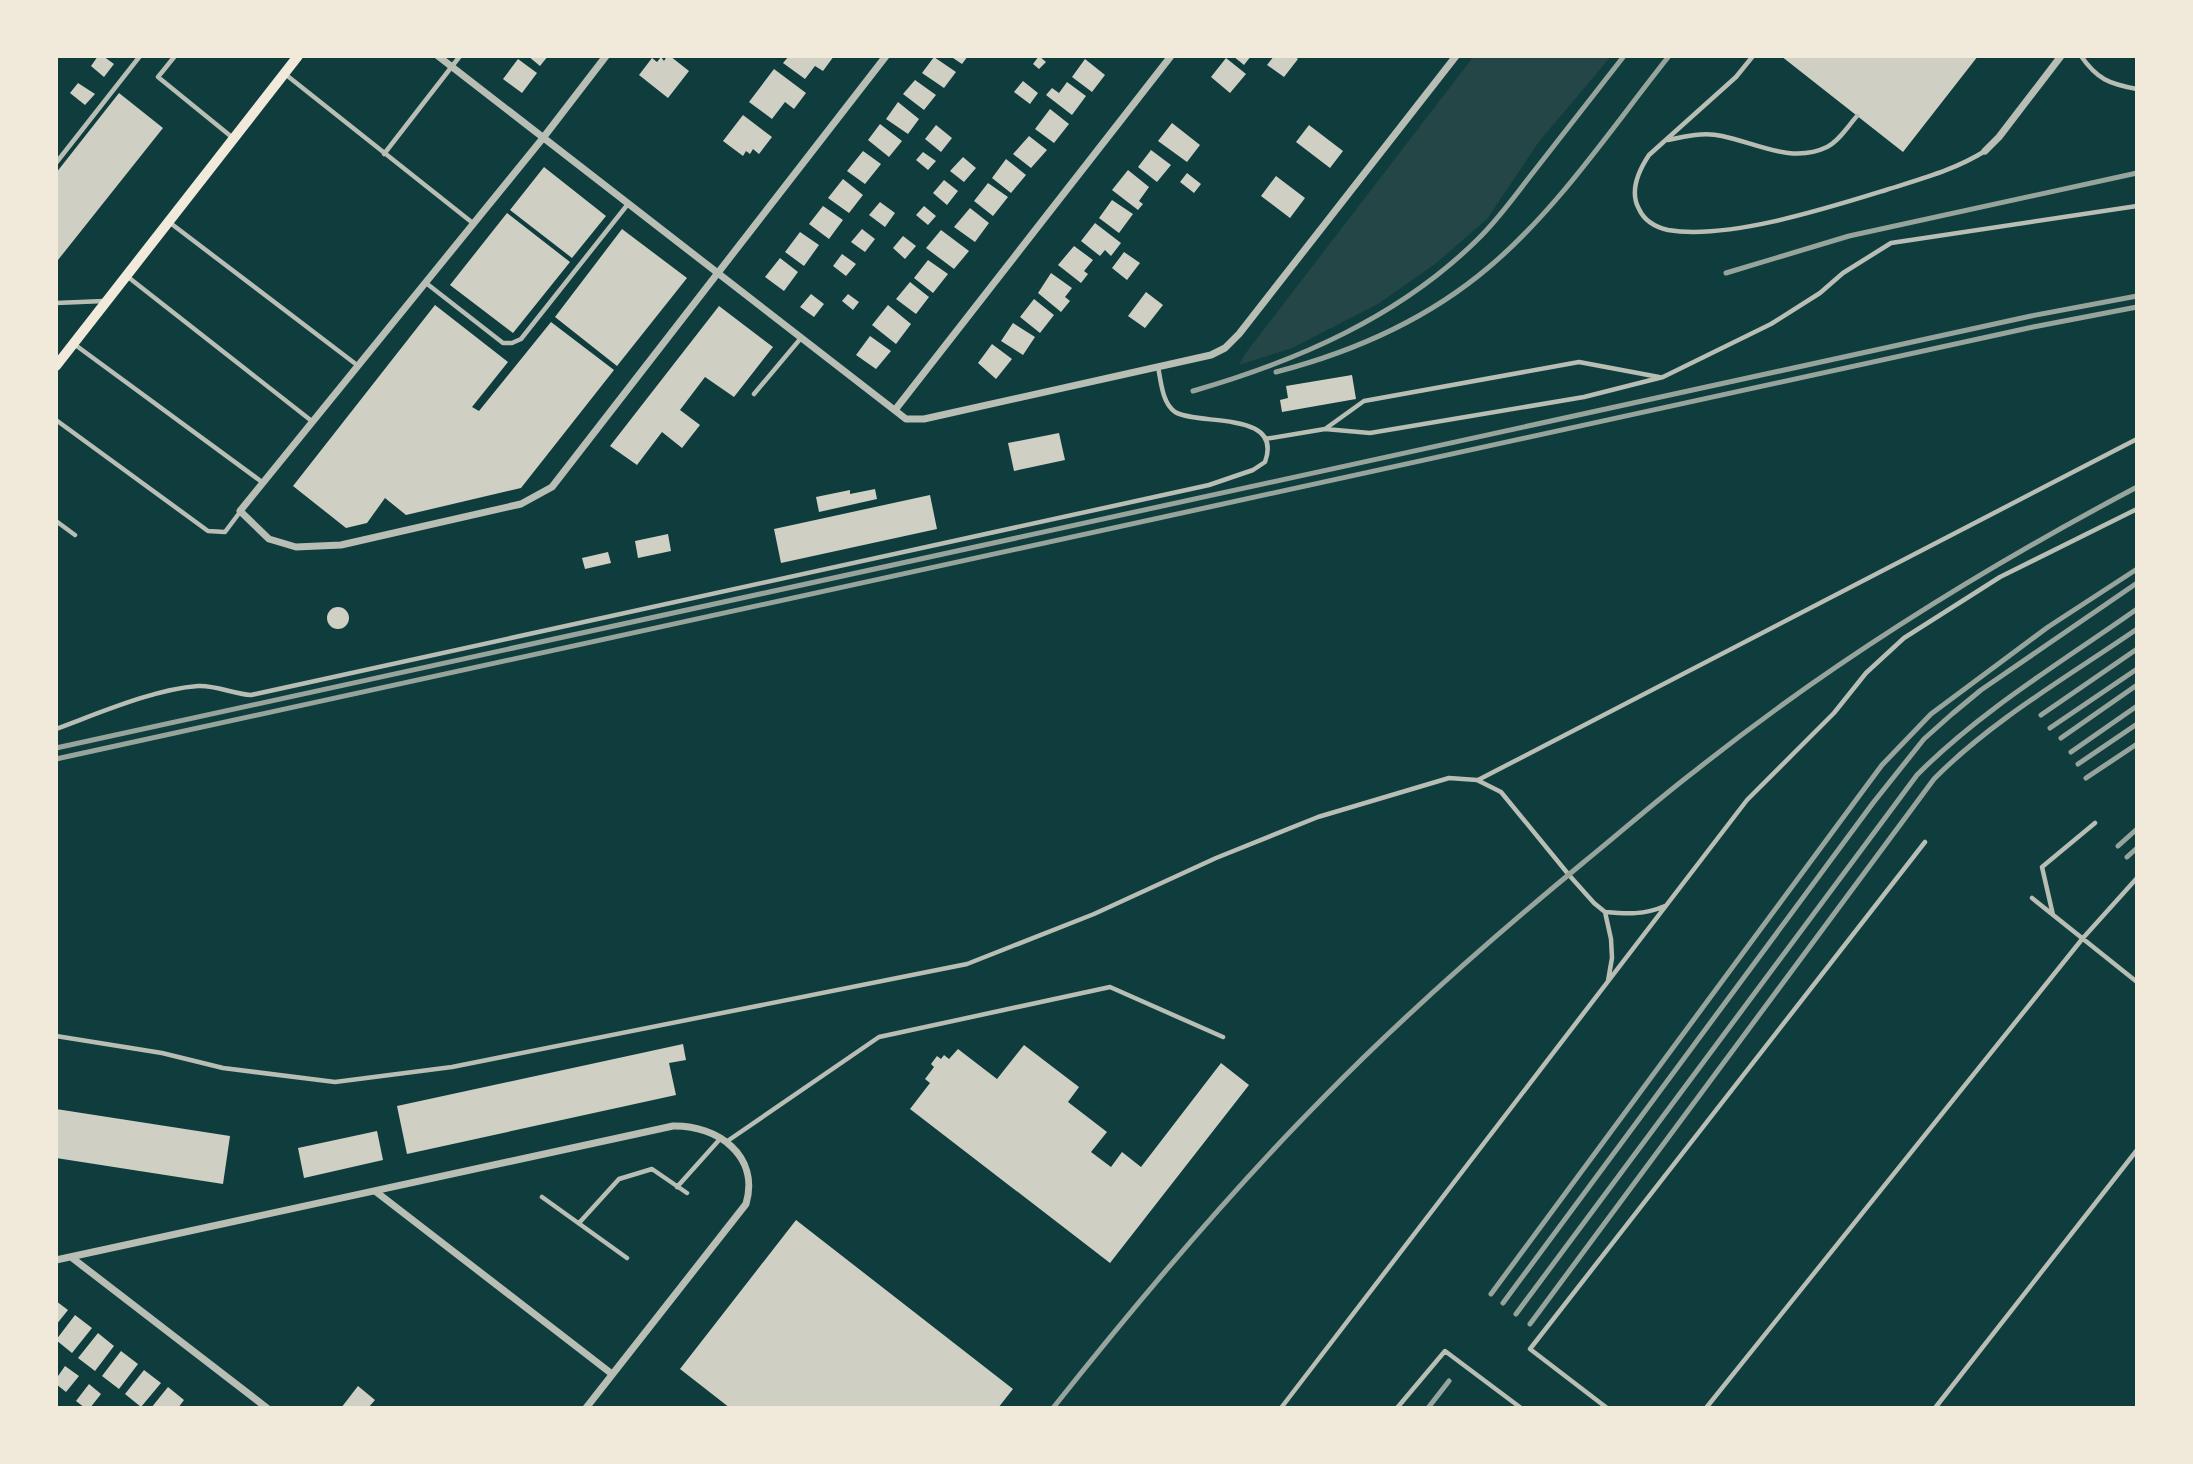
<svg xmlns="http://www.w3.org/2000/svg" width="2193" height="1464" font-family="'Public Sans',sans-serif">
	<rect width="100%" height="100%" fill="#0f3d3e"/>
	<path fill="#244646" d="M1474,56H1611L1538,143L1487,219L1435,264L1378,304L1292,348L1239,365L1245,354Z"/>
	<path fill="#cfcfc3" d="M98,56H103L114,64L104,77L91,66Z
		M528,56H548L540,66Z
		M667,56H670L689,71L668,98L639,75L652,58L657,62L661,57L664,61Z
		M789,56H834L823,71L815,66L805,79L783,63Z
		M950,56H968L962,64Z
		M1039,56L1046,62L1039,69L1033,64Z
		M1233,56H1251L1244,65Z
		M1274,56H1294L1298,59L1284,77L1267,65Z
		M1781,56H1978L1903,152Z
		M934,57L956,72L944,88L922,73Z
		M1226,58L1246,74L1230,93L1211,77Z
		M518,59L537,73L522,93L503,79Z
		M1085,59L1105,75L1092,92L1072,77Z
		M774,69L806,93L794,109L785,102L772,119L749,102Z
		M915,80L936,95L924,110L903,94Z
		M1023,81L1038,93L1030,104L1014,92Z
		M1067,82L1086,96L1072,115L1046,95L1052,88L1059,93Z
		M78,83L95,94L85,105L70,93Z
		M119,93L163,128L58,260L56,258V173Z
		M898,102L919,119L908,134L886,119Z
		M1050,109L1069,124L1054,143L1035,129Z
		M743,115L772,137L759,154L753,149L750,154L746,151L743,156L723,141Z
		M1172,123L1200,145L1187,162L1158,141Z
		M880,124L902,141L889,157L868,140Z
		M936,125L952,138L941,152L925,139Z
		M1309,125L1343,151L1330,168L1296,142Z
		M1029,136L1047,150L1031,168L1013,154Z
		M1151,150L1171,165L1157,182L1138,167Z
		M863,151L881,164L865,184L847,171Z
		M923,152L936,161L928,170L916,160Z
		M963,157L976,168L964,182L950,171Z
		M1006,159L1026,175L1011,193L992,178Z
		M544,167L606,216L572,258L510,210Z
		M1128,170L1149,187L1139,201L1143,204L1138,210L1112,190Z
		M1187,173L1201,184L1194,193L1180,182Z
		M1276,176L1305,198L1290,218L1261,196Z
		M843,179L863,195L849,213L828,198Z
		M944,180L958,191L947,205L933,193Z
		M988,183L1008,197L993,216L974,201Z
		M1112,200L1133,214L1119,233L1099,218Z
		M880,202L895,213L885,227L869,215Z
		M823,206L843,220L829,239L809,224Z
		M924,206L936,216L928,225L916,215Z
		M970,208L989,223L975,242L954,227Z
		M507,213L570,262L513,333L450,285Z
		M1095,223L1121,243L1111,256L1105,250L1100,256L1081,241Z
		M622,229L687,278L617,366L555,317Z
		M862,229L875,239L865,252L851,242Z
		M941,230L969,251L954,269L926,248Z
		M800,232L819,245L804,266L785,252Z
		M903,236L916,246L905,259L893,248Z
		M1074,246L1093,260L1084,271L1088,274L1081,283L1058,265Z
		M1124,252L1140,263L1127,280L1112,268Z
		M842,254L856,264L846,276L833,266Z
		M780,258L798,272L784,291L765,277Z
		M928,260L948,274L933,293L914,278Z
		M1051,273L1072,288L1065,297L1070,301L1061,312L1038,293Z
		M910,282L929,297L916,314L896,299Z
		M1146,292L1163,305L1145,328L1128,316Z
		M811,294L824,304L814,317L800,307Z
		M848,294L859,302L853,310L842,301Z
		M1034,299L1054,315L1040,333L1020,317Z
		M435,305L508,362L472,407L479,411L551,322L614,370L521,488L406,515L385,498L367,523L346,528L293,486Z
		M888,305L911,324L896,344L872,325Z
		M719,306L773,347L734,397L705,377L680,410L700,425L682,448L662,432L637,465L610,446Z
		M1013,323L1035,337L1023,355L1001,341Z
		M870,336L891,351L876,369L856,355Z
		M992,344L1012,359L996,379L978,363Z
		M1352,375L1356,399L1282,412L1280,400L1288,398L1286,386Z
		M1059,433L1065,460L1014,471L1008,443Z
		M875,489L877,499L819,512L816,497L850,490V494Z
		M930,495L937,529L781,563L774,529Z
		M668,534L671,551L638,558L635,541Z
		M608,552L611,563L585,569L582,558Z
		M327 618a11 11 0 1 1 22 0a11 11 0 1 1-22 0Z
		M683,1044L686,1060L669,1063L676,1095L407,1154L397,1106Z
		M1024,1045L1079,1087L1068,1102L1107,1132L1091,1152L1111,1167L1122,1152L1141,1167L1221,1063L1249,1085L1110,1263L910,1109L930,1083L925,1079L934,1067L931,1064L937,1056L941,1059L944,1055L949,1059L958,1049L997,1079Z
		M56,1109L230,1136L223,1184L56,1158Z
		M377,1131L383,1160L304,1178L298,1148Z
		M796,1220L1013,1389L998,1408H730L680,1369Z
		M56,1301L68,1310L56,1325Z
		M75,1315L92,1328L72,1353L56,1340Z
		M98,1333L114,1346L95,1371L78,1358Z
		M121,1351L138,1364L119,1389L102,1376Z
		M65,1366L79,1376L66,1392L56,1384V1379Z
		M144,1370L161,1383L141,1407L125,1394Z
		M89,1384L101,1394L90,1408H85L76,1401Z
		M358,1386L375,1400L368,1408H341Z
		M168,1387L184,1400L178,1408H151Z"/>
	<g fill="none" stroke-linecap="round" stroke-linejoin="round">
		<path stroke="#b8beb3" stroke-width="4.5" d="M175,56L158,77L233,138
			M1753,56L1736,77L1649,155C1639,170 1629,191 1639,209C1644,220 1655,227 1668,230C1728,240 1828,208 1886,190C1920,179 1955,170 1985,151
			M2081,56C2097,79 2109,84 2137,89
			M285,74L474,224
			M1668,140C1686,136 1704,132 1722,136C1756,143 1792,164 1827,147C1839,141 1848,126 1857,116
			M384,154L460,56
			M56,163L140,56
			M169,222L357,365
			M128,277L313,422
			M426,283L503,343H512L521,339L628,204
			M56,303L104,301
			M74,344L262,482
			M754,394L801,338
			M56,420L208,531L225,532L240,512
			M1325,429L1370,433L1584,397L1663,377L1771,324L1820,293L1843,273L1891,243L2137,206
			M1265,439L1325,429L1364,401L1579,362L1659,377
			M56,521L75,535
			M56,729C97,714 154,689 198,686C216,685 233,694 251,695L1209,485L1253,470L1265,462C1284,410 1198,426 1175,412C1162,403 1161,381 1158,367
			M1478,780L2137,439
			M2032,898L2137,982
			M1605,912C1627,914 1644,915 1665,906
			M2053,915L2042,867L2095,823
			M56,1036L162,1053L223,1068L335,1082L452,1067L967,964L1094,914L1216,858L1318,817L1449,778L1477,780L1501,792L1569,875L1594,903L1605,912L1611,939L1612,958L1608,981
			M726,1142L879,1037L1110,987L1223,1037
			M677,1187L720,1139
			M542,1197L627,1258
			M579,1223L619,1179L652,1169L687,1193
			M1281,1408L1747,800L1834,713L1866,673L1904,638L2000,577L2137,509
			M1397,1408L1445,1351L1521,1408
			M1607,1408L1530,1349L1925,842
			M1706,1408L2083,938L2137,878
			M1935,1408L2137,1150"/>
		<path stroke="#b8beb3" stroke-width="7" d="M438,56L906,419H924L1211,355L1225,348L1239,334L1456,56
			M606,56L543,138L240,511L269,539L296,547L341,545L521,504L552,487L886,56
			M1985,151L1999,137L2061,56
			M895,410L1171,56
			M375,1191L612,1374
			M71,1257L267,1408
			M56,1260L673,1126C718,1125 760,1156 746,1204L586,1408"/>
		<path stroke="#f1e9da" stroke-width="10" d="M56,366L298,56"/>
		<path stroke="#97a49c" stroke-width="5" d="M1726,273L1849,236L2137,173
			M1276,372C1353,352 1428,319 1489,267C1558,209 1613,126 1669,56
			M1193,391C1297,361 1399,317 1477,240C1499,219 1516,194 1535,170C1565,132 1594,94 1624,56
			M2041,715L2137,649
			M2050,728L2137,669
			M2061,738L2137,685
			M56,748L2031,316L2137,296
			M2071,752L2137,706
			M56,759L2033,327L2137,307
			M2078,764L2137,724
			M2086,778L2137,744
			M2118,846L2137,829
			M2127,857L2137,848
			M1491,1294L1859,796L1882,765L1931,714L2048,627L2137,569
			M1503,1303L1873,803L1924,739L1952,714L1981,690L2137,583
			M1516,1314L1917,775C1981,710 2062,662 2137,609
			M1530,1324L1934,779C1992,720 2069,676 2137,629
			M1053,1408C1138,1301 1226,1196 1322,1099C1405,1014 1493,937 1584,862C1621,832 1657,800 1695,771C1829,664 1986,567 2137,487
			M1428,1408L1449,1381"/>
	</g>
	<rect width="2193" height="1464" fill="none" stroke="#f1e9da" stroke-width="116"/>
</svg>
